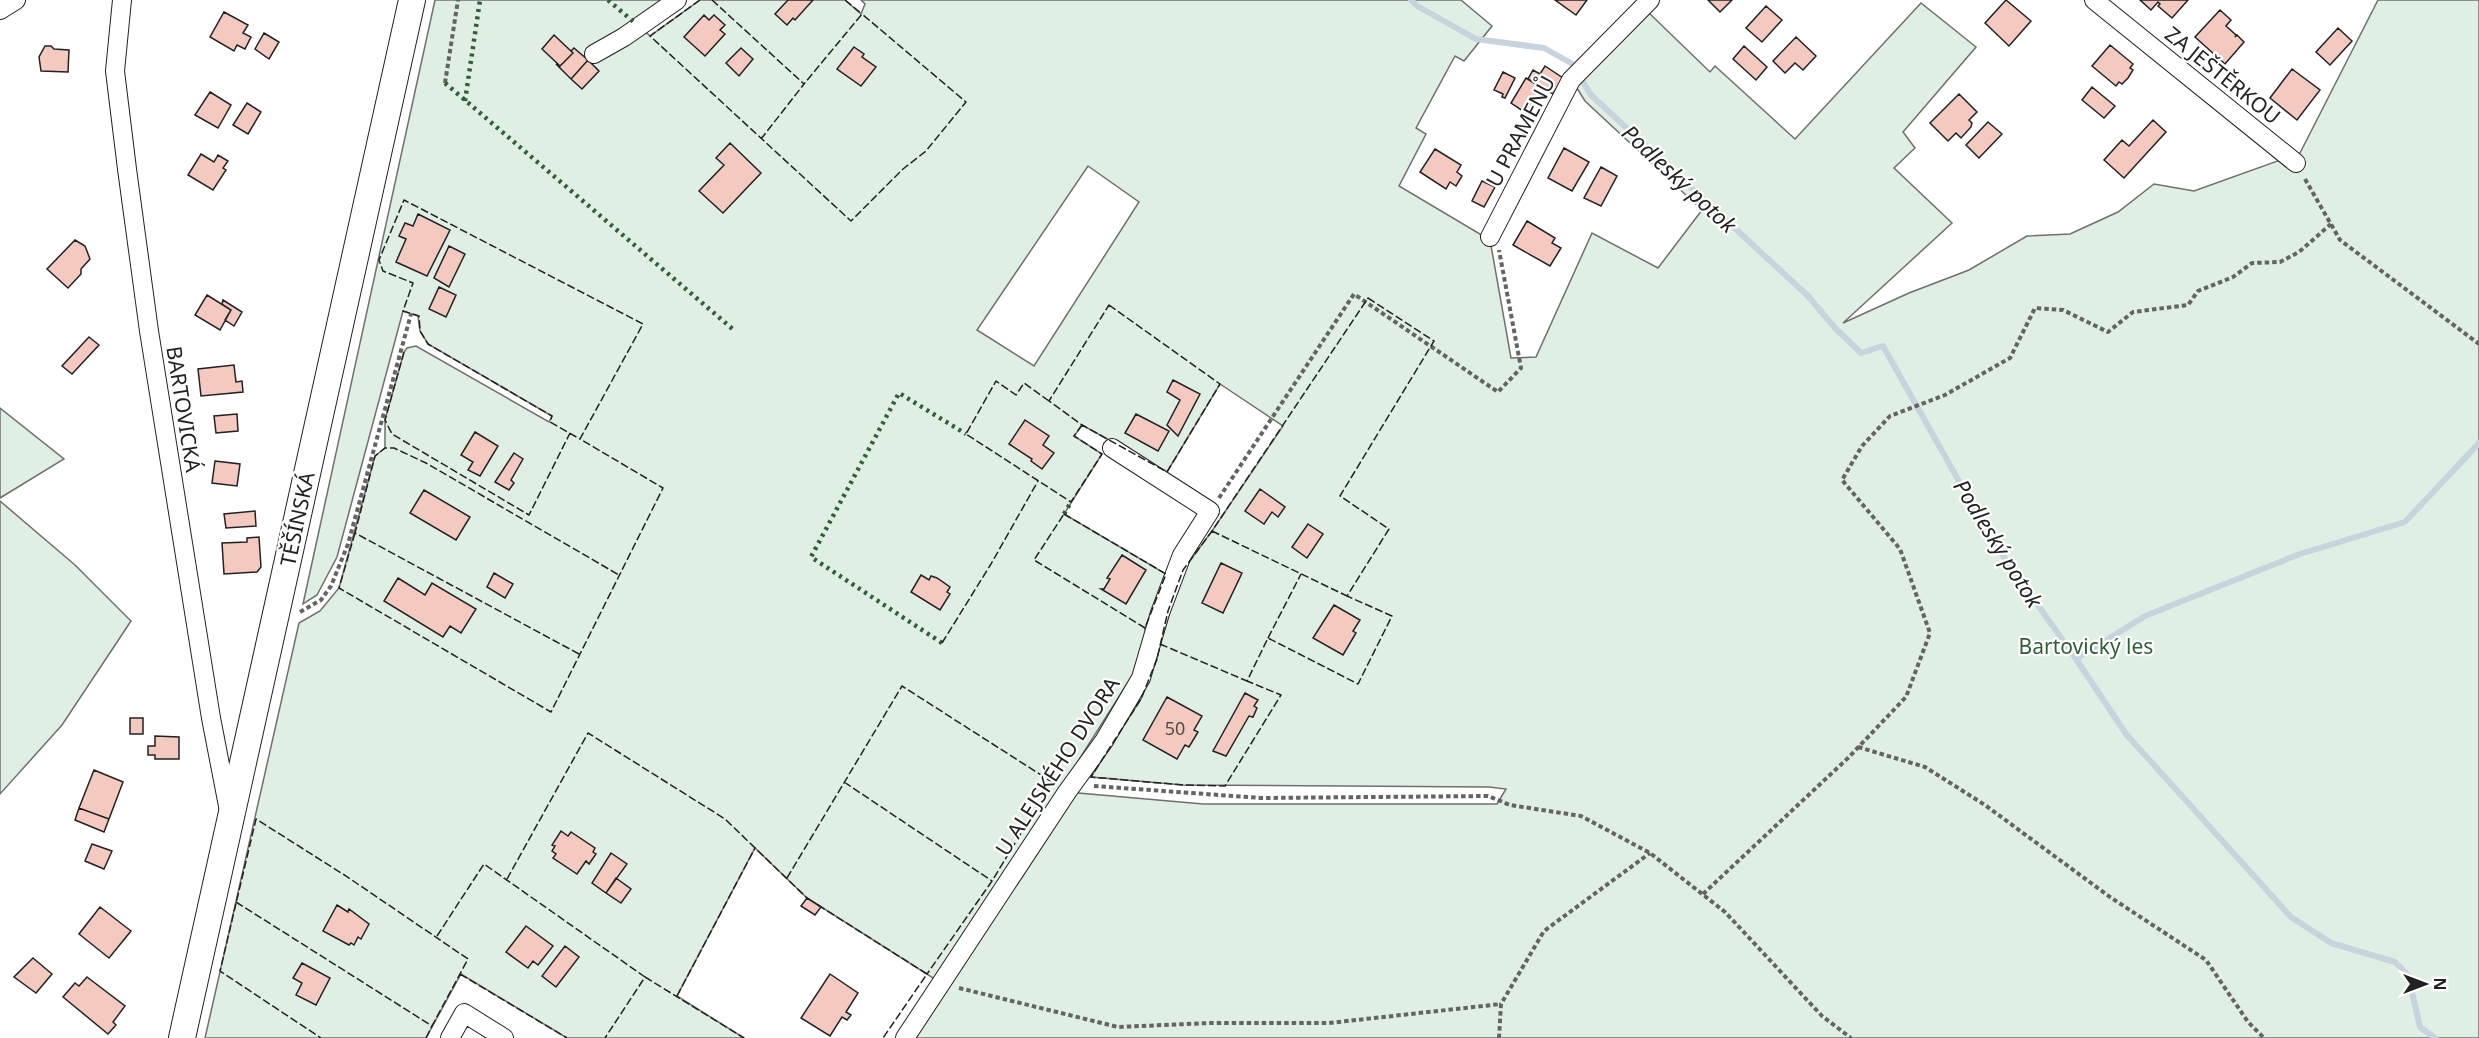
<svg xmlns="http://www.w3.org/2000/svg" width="2479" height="1038" font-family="'Noto Sans',sans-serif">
	<rect width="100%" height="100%" fill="#fff"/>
	<path fill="#e0efe3" stroke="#6f6f6f" stroke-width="1.5" fill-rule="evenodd" d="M435,0H669L636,23L650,36L700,0H845L861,14L865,4L861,0H1461L1492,26L1464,61L1455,56L1416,128L1426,134L1399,186L1490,240L1511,358L1536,357L1592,233L1658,268L1702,210L1585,101L1575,85L1649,13L1710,72L1715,66L1795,139L1921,3L1976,47L1903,132L1915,148L1894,168L1952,223L1843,323L1909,293L1969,270L2027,236L2070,234L2118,212L2154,184L2194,191L2300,153L2378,0H2479V1038H905L941,983L807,898L755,848L677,996L744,1038H567L461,974L426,1038H205L299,623L320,611L339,588L375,456L385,448V420L404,352L407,348L416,346L549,422L552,416L428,344L420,331L418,316L403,311L337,557L317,595L303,604ZM1088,166L1139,202L1034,366L977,330ZM1220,384L1283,426L1212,531L1183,570L1160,644L1157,659L1141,699L1091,777L1183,785L1489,787L1506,789L1497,804H1203L1067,792L1061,788L1139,665L1146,643L1145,628L1166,574L1064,514L1102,454L1074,436L1082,425L1167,472Z
		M0,408L64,459L0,498Z
		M0,501L75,565L131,621L62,725L0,794Z"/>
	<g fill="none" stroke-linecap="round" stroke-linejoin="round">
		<path stroke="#c7d3dd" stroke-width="6" d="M1411,0L1417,6L1476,39L1544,48L1571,63
			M1581,79L1591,95L1808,296L1835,328L1861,353L1883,346L1992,540L2076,659L2126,734L2291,917L2331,943L2395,962L2408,975L2420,1027L2435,1038
			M2076,659L2145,616L2300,554L2405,522L2479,443"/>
	</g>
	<path fill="#f3c9c0" stroke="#222" stroke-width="1.5" d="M788,0H813L795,20L793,18L787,25L775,14Z
		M1555,0H1587L1576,15Z
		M1708,0H1732L1720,12Z
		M2006,0L2031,21L2009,46L1985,23Z
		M2140,0H2188L2172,18L2158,6L2160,4L2158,2L2151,10Z
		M1766,6L1782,20L1762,42L1746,28Z
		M2220,10L2231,20L2226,26L2236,35L2235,37L2237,35L2244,42L2225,64L2195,37Z
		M224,12L248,25L243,33L251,37L245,49L237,45L234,51L210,37Z
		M704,15L709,20L714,15L725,25L720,30L725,34L705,56L684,37Z
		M2338,28L2352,41L2330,65L2316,52Z
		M264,33L279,42L269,59L255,49Z
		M554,35L573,53L560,66L542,49Z
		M1796,37L1816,56L1803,70L1795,63L1785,73L1773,61Z
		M2110,45L2133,64L2130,68L2133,70L2128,78L2122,84L2119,82L2116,86L2092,66Z
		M45,46H51L54,49L69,50L68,72L41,71L39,57Z
		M1744,46L1767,67L1756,80L1733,59Z
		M854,47L864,54L862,57L876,67L861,86L837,69Z
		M574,48L588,60L571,79L556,64L560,66L573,53L571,51Z
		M741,48L753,59L739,76L726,63Z
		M588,60L599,71L582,89L571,79Z
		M1545,66L1563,78L1553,94L1528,79L1533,70L1540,74Z
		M2292,69L2320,90L2297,120L2270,98Z
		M1503,72L1515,78L1505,98L1502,97L1503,94L1494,90Z
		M1526,78L1542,88L1526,113L1511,103Z
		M2092,87L2115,106L2104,118L2082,100Z
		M210,92L231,105L218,128L195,115Z
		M1959,94L1977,112L1969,120L1972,123L1971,127L1961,138L1956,133L1948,141L1930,123Z
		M247,103L261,112L248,134L233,125Z
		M2153,120L2166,132L2124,178L2104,160L2122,140L2129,146Z
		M1988,122L2002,134L1979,158L1966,145Z
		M730,143L761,173L723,213L699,191L724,165L716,158Z
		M1564,148L1589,162L1572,191L1548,178Z
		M1435,149L1461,165L1457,172L1462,176L1456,186L1450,182L1446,189L1420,172Z
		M201,154L214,162L218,155L228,161L223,168L226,170L213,190L188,175Z
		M1601,167L1617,176L1601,206L1584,198Z
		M1482,181L1495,187L1484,207L1472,201Z
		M418,214L450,230L427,276L396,262L406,239L399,236L405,223L413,226Z
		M1527,221L1555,238L1552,243L1561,248L1550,266L1513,245Z
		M75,240L85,246L90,259L81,269V274L68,288L47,269Z
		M449,246L465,254L449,287L434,278Z
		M439,287L456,295L446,317L429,309Z
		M207,295L231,310L220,330L195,315Z
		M223,300L242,312L234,326L225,320L231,310L222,304Z
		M89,337L99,345L72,374L62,366Z
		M234,365L236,382L242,381L243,392L201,396L198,369Z
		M1173,380L1200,394L1178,436L1167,425L1180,400L1167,392Z
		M237,414L238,431L216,433L214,416Z
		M1136,414L1169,431L1158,451L1125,433Z
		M1025,420L1049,436L1043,445L1054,453L1042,469L1031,461L1032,459L1009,444Z
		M475,432L498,446L480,476L468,470L473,462L461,455Z
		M514,453L523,459L511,480L514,483L509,490L495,482Z
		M215,461L240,464L237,486L212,483Z
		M1260,489L1285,507L1278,517L1272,512L1264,524L1245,511Z
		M424,490L470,517L456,540L410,513Z
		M255,511L256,526L226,528L224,514Z
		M1308,524L1323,534L1307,558L1292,547Z
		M259,537L261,567L257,572L224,574L222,543L247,542V538Z
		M1122,555L1146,570L1126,604L1101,589H1104L1110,579L1107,578Z
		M1221,563L1242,573L1223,613L1202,603Z
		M494,573L513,584L505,598L487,587Z
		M921,575L929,580L931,576L937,578L950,587L947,592L950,594L940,610L911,592Z
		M398,578L425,595L432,583L476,609L461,633L450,626L443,637L384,601Z
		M1334,605L1360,620L1353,631L1356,633L1343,655L1313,638Z
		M1245,693L1258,700L1254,706L1257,708L1253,717L1249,716L1226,756L1213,751Z
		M1167,697L1202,716L1194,730L1198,732L1189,747L1185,745L1177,759L1143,740Z
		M130,718H143V734H130Z
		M155,736L179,737V759H155V755H148V746H155Z
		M94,770L123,782L109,819L79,808Z
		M79,808L109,819L104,832L75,820Z
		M561,831L568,836L571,832L595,848L593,852L596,854L589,864L586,861L577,874L553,858L556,854L552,851L555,846L552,845Z
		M92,844L112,851L104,869L85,861Z
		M611,853L627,864L606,893L592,883Z
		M616,878L631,889L621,903L606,893Z
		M807,898L821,907L815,915L801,906Z
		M337,905L348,912L349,909L369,924L361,939L358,937L354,945L351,943L349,945L323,931Z
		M100,907L131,931L109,958L79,934Z
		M526,926L553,946L538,965L533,961L528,968L506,952Z
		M565,946L579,957L556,987L542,976Z
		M33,958L52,974L36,993L14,977Z
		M302,963L330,978L316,1005L296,995L302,983L293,978Z
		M830,974L858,993L846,1012L851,1015L847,1020L842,1017L830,1036L801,1018Z
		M87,977L125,1006L113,1022L116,1025L108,1034L63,997L75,983L79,986Z"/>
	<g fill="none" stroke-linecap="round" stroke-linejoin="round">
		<defs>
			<path id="minor" d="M122,0L115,71L127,169L149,331L211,718L229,811
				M2094,0L2296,163
				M0,10L16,0
				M594,54L624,37L677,0
				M1490,237L1571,80L1650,0
				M450,1038L464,1013L504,1038
				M905,1038L1067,792L1104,741L1141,678L1160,613L1182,555L1210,511L1112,448"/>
			<path id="secondary" d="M182,1038L412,0"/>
		</defs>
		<use href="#minor" stroke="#222" stroke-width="20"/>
		<use href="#secondary" stroke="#222" stroke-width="28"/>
		<path stroke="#646464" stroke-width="4" stroke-dasharray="4.5 3" stroke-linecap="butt" d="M445,83L458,0
			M2305,179L2340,240L2479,344
			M1219,498L1354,294L1498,392L1521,368L1499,250
			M300,612L321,600L331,586L348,544L411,314
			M1858,747L1925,767L1985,805L2110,897L2206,960L2248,1022L2264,1038
			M1094,786L1261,798L1488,796L1510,805L1581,816L1650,853L1725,912L1822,1016L1851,1038
			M1703,894L1848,758L1906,697L1930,633L1900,549L1842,480L1862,446L1890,416L1945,395L2010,358L2035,308L2063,310L2108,332L2133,312L2188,305L2198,291L2233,277L2252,263L2280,262L2299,252L2331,224
			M959,988L1118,1027L1210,1023H1329L1501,1004
			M1499,1038L1501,1004L1544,931L1650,853"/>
		<use href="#minor" stroke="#fff" stroke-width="18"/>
		<use href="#secondary" stroke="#fff" stroke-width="26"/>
		<path stroke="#2f5e38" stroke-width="4.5" stroke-dasharray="3 4.5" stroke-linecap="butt" d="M608,0L635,23
			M445,83L735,331
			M465,101L480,0
			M1064,514L1071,502
			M942,643L811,557L899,393L966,434"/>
		<path stroke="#222" stroke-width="1.5" stroke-dasharray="8 3" stroke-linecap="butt" d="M700,0L650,36L851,221L903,169L926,151L966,102L862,14L804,84
			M712,0L804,84L761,139
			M845,0L862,14
			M1368,298L1434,341L1340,496L1389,529L1347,596L1392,616L1358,684L1268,638L1247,681L1281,695L1225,786L1183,785L1091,777L1141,699L1157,659L1168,611L1183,570L1212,531Z
			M1109,305L1220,384L1167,472L1082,425L1049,401Z
			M404,352L385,420L392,434L529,515L570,433
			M1049,401L1024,383L1016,395L996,381L966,434L1071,502L1102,454L1074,436L1082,425
			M1064,514L1166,574L1145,628L1034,560Z
			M1212,531L1347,596
			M355,533L339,588L551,712L663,488L580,439L643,324L404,200L379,260L383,271L413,283L403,311L419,316L420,331L428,344L552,416L550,422L580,439
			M1268,638L1301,574
			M942,643L991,564L1038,481
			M1160,644L1247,681
			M579,654L355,533L375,456L385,448H394L426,463L619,575
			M844,782L992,881
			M787,878L902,686L1052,782L992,881L927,974
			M507,879L588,733L725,819L808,899
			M236,902L432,1026L468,959L346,876L256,819L220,971L321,1038
			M818,905L927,974L883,1038
			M437,936L484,864L645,977L605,1038
			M460,974L567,1038
			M645,977L744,1038
			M677,996L755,848
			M426,1038L433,1024"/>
	</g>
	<g text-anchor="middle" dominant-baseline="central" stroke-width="4.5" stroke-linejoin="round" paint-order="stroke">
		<g font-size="18" fill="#564c4a">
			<text x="1175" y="728">50</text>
		</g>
		<g font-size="21" fill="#222" stroke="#fff">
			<text transform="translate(2223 75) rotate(39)">ZA JEŠTĚRKOU</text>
			<text transform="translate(1520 131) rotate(-62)">U PRAMENŮ</text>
			<text transform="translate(184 409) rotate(81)">BARTOVICKÁ</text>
			<text transform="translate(297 519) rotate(-78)">TĚŠÍNSKÁ</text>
			<text transform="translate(1057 766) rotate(-57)">U ALEJSKÉHO DVORA</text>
		</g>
		<g font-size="21" fill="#2f5e38" stroke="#fff">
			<text x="2086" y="646">Bartovický les</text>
		</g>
		<g font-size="22" font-style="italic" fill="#222" stroke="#fff">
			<text transform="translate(1680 178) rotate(43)">Podleský potok</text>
			<text transform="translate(1999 543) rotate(58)">Podleský potok</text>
		</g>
	</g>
	<g transform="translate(2425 984) rotate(90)" stroke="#ffffff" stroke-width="4.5" paint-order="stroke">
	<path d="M0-4.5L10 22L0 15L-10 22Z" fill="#222222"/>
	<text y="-9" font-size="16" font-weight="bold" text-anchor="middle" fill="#222222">N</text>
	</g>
</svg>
